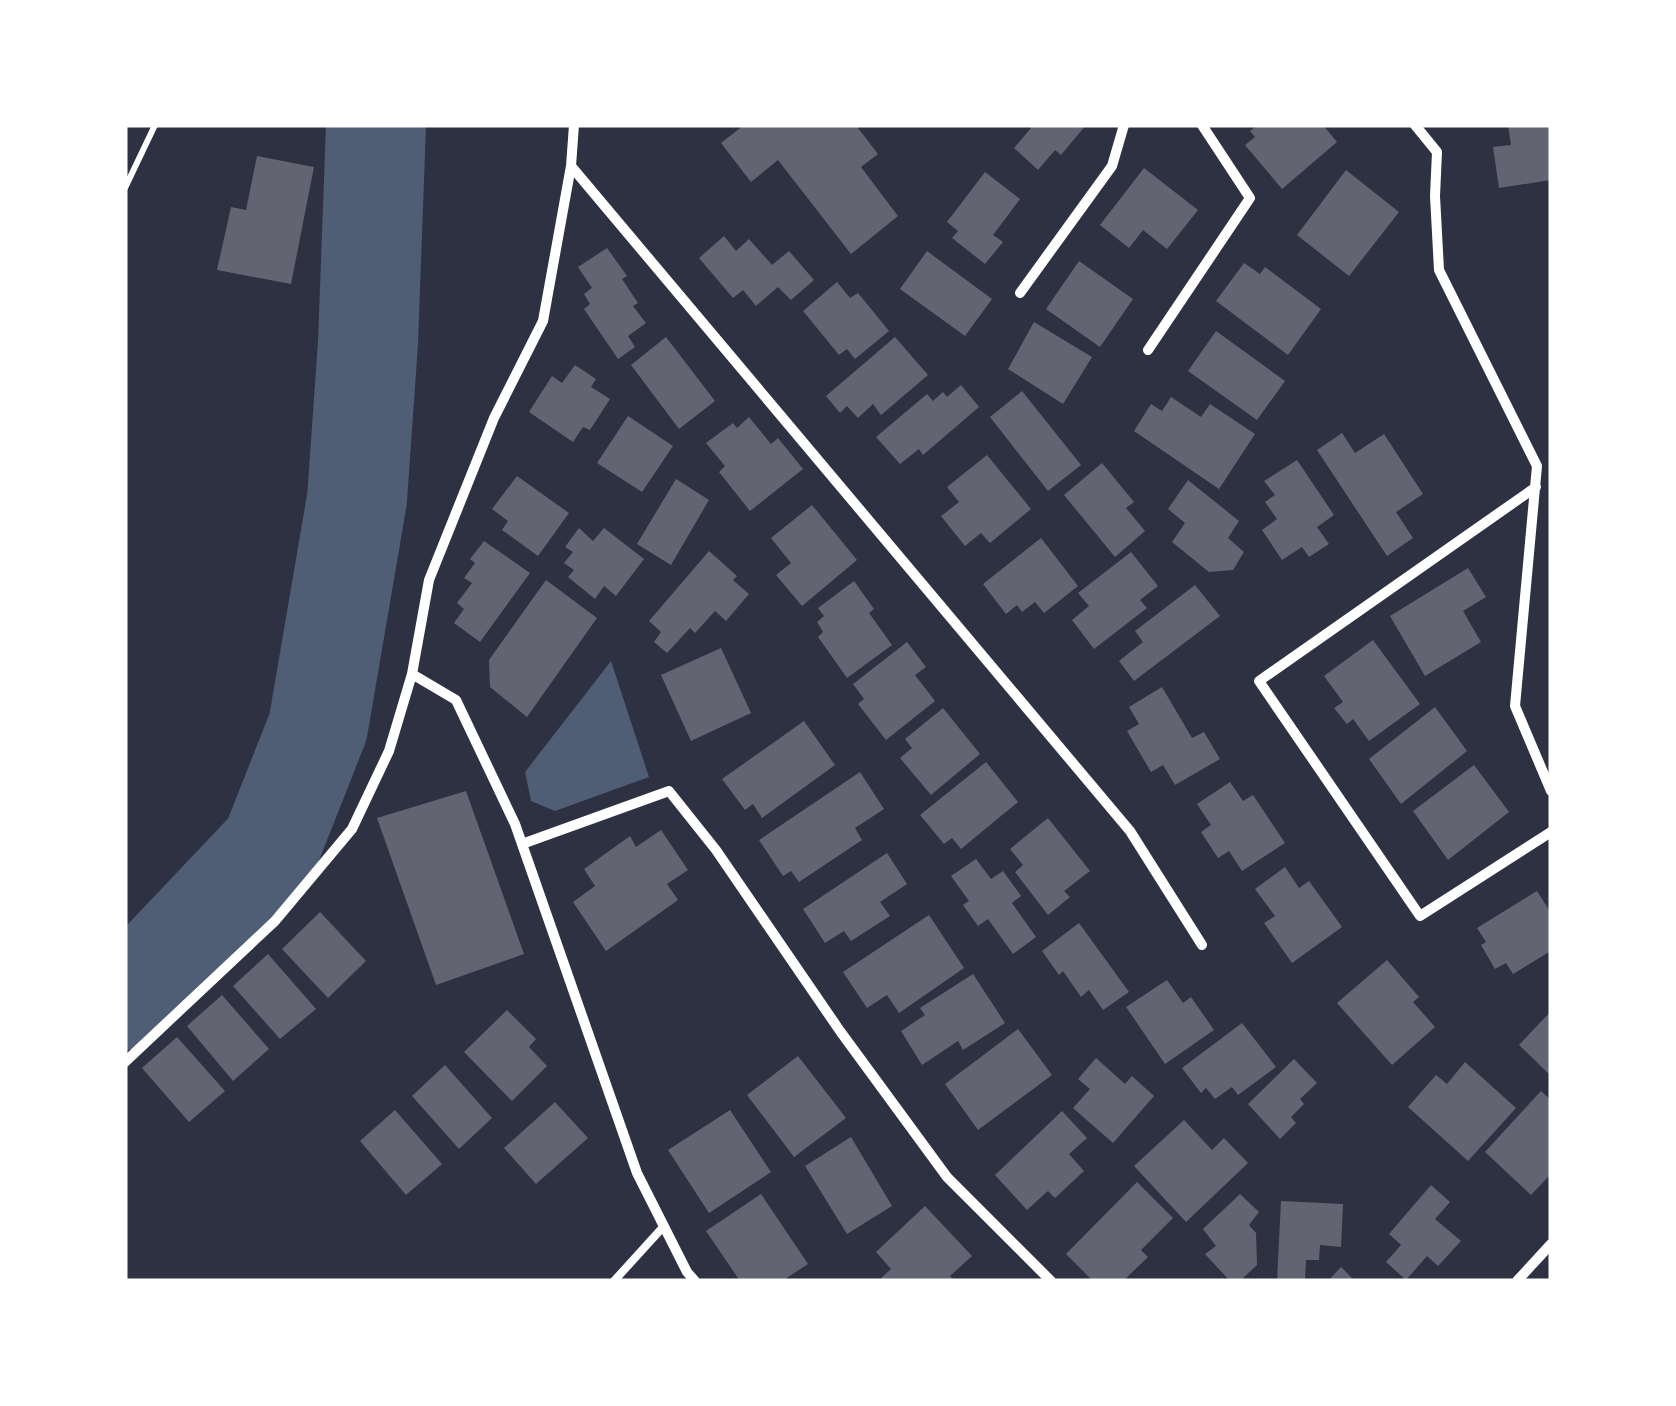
<svg xmlns="http://www.w3.org/2000/svg" width="1676" height="1406" font-family="'Nunito Sans',sans-serif">
	<rect width="100%" height="100%" fill="#2d3142"/>
	<path fill="#4f5d75" d="M611,661L649,777L555,811L531,801L525,772Z"/>
	<g fill="none" stroke-linecap="round" stroke-linejoin="round">
		<path stroke="#4f5d75" stroke-width="100" d="M125,1000L271,846L318,727L357,499L368,343L376,125"/>
	</g>
	<path fill="#626471" d="M744,125H861L858,128L878,154L861,167L898,216L851,254L778,160L751,182L721,143Z
		M1027,125H1086L1061,155L1055,150L1038,170L1014,148L1031,128Z
		M1258,125H1323L1337,142L1282,189L1245,145L1255,137L1250,131Z
		M1508,125H1551V180L1499,188L1493,147L1511,145Z
		M257,156L314,167L291,284L217,270L231,207L246,210Z
		M1144,168L1198,210L1167,249L1143,230L1129,248L1100,225Z
		M1346,170L1399,212L1349,276L1297,235Z
		M985,172L1020,199L993,235L1003,242L985,264L952,238L958,231L947,222Z
		M724,236L736,251L749,239L772,265L789,251L814,280L791,300L778,287L756,306L743,290L733,298L699,258Z
		M607,248L627,276L622,279L638,303L633,306L646,323L628,336L635,347L618,359L584,309L590,304L584,294L592,288L578,267Z
		M927,251L992,299L965,336L900,289Z
		M1079,261L1133,299L1100,347L1046,309Z
		M1244,263L1260,274L1265,267L1321,309L1288,355L1216,301Z
		M837,282L850,298L858,293L889,331L855,359L847,349L839,355L803,311Z
		M1034,322L1092,357L1063,404L1008,369Z
		M1216,331L1285,381L1257,420L1188,371Z
		M666,337L715,401L679,429L631,365Z
		M895,337L928,375L881,415L873,404L858,418L847,406L840,413L826,396Z
		M575,365L596,379L591,387L610,399L590,430L583,427L573,442L529,412L552,376L562,383Z
		M961,385L979,407L923,455L919,449L900,464L876,437L927,394L933,401L943,392L947,397Z
		M1022,391L1081,465L1048,491L990,417Z
		M1171,397L1201,417L1210,404L1255,434L1219,489L1134,431L1151,404L1162,411Z
		M628,416L673,446L642,492L597,463Z
		M749,417L771,444L778,438L803,469L750,511L719,472L725,466L706,443L733,423L737,428Z
		M1342,433L1355,453L1384,434L1423,494L1396,512L1413,538L1387,556L1317,450Z
		M987,455L1031,509L990,543L981,533L965,546L941,516L959,502L947,487Z
		M1297,460L1334,515L1317,527L1329,544L1309,557L1302,547L1282,560L1262,530L1277,519L1265,502L1275,495L1264,481Z
		M1102,463L1134,502L1126,508L1145,531L1115,557L1064,495Z
		M517,476L569,513L538,556L502,530L508,521L492,509Z
		M676,479L709,500L671,565L637,544Z
		M1188,480L1239,521L1228,538L1244,552L1233,570L1209,572L1172,542L1185,523L1168,509Z
		M812,505L857,560L802,606L776,575L791,563L771,538Z
		M579,528L593,541L604,528L644,559L616,596L604,586L595,599L568,577L574,570L564,563L573,552L565,547Z
		M1041,538L1078,586L1044,613L1035,602L1022,612L1017,605L1006,614L983,584Z
		M484,541L530,573L480,642L454,623L464,609L457,603L472,583L464,578L475,563L470,559Z
		M709,551L737,576L733,580L749,594L726,621L715,611L695,633L690,628L667,653L654,642L661,632L649,621Z
		M1131,552L1158,586L1140,600L1147,608L1094,649L1072,620L1089,606L1078,593Z
		M1468,568L1486,597L1463,611L1481,642L1425,676L1390,616Z
		M546,580L597,618L527,717L490,687L489,660Z
		M854,581L874,609L869,613L892,645L847,678L818,637L823,632L817,622L824,616L818,608Z
		M1195,585L1220,616L1134,681L1119,661L1143,642L1135,631Z
		M1373,640L1420,704L1369,741L1353,719L1347,724L1334,708L1343,702L1324,676Z
		M907,642L926,667L915,675L935,701L886,740L858,704L864,699L853,684Z
		M721,648L751,713L691,741L661,675Z
		M1162,687L1192,738L1204,732L1220,759L1175,785L1163,765L1151,772L1127,731L1139,724L1129,707Z
		M1435,707L1467,751L1401,804L1369,759Z
		M943,708L980,754L931,795L900,758L912,748L905,739Z
		M804,721L835,765L762,818L753,804L745,810L722,779Z
		M986,762L1018,802L961,849L952,838L944,844L920,815Z
		M1474,765L1509,812L1448,860L1413,811Z
		M860,772L884,809L855,828L862,840L799,882L791,871L783,876L759,840Z
		M1230,782L1243,801L1253,795L1285,843L1242,871L1229,851L1218,858L1201,832L1211,825L1197,804Z
		M466,791L524,954L436,985L377,818Z
		M1048,818L1090,871L1064,891L1070,897L1048,915L1015,872L1023,865L1010,849Z
		M661,830L688,870L667,884L678,900L606,951L573,902L595,886L584,869L630,836L636,847Z
		M887,853L907,884L880,902L890,916L851,941L844,931L825,943L803,909Z
		M976,859L991,879L1003,871L1021,896L1012,903L1036,937L1013,954L988,919L978,926L963,905L969,901L951,876Z
		M1285,867L1299,888L1309,881L1342,927L1292,963L1264,923L1275,916L1255,889Z
		M1537,891L1551,913V951L1513,974L1506,963L1495,969L1481,945L1486,942L1477,928Z
		M320,912L366,961L328,998L282,949Z
		M929,915L964,968L899,1013L887,995L867,1008L843,972Z
		M1079,923L1129,992L1103,1010L1089,990L1081,997L1063,971L1059,975L1042,951Z
		M268,954L316,1009L280,1039L233,986Z
		M1387,960L1419,997L1413,1002L1435,1027L1392,1065L1337,1003Z
		M973,974L1005,1023L963,1050L958,1041L922,1065L901,1031L925,1015L920,1008Z
		M1167,980L1183,1003L1191,997L1214,1030L1165,1064L1126,1007Z
		M222,995L269,1049L233,1081L187,1026Z
		M507,1010L536,1039L529,1047L547,1066L512,1101L464,1052Z
		M1551,1011V1076L1519,1045Z
		M1242,1023L1276,1067L1238,1095L1232,1087L1215,1099L1206,1088L1201,1093L1182,1068Z
		M1018,1029L1052,1075L978,1130L945,1084Z
		M177,1037L225,1091L189,1122L142,1068Z
		M798,1056L846,1118L794,1157L747,1095Z
		M1096,1058L1125,1084L1132,1076L1154,1096L1113,1143L1073,1108L1090,1089L1078,1079Z
		M1294,1059L1317,1083L1300,1099L1304,1104L1291,1117L1296,1123L1280,1139L1248,1104Z
		M1465,1062L1516,1108L1468,1161L1408,1107L1436,1075L1447,1084Z
		M445,1065L492,1118L459,1149L412,1096Z
		M1541,1091L1551,1100V1174L1531,1195L1485,1152Z
		M555,1102L588,1138L536,1184L504,1148Z
		M395,1110L442,1164L406,1195L360,1141Z
		M730,1110L771,1172L709,1213L668,1150Z
		M1062,1111L1087,1138L1069,1154L1084,1171L1055,1198L1048,1191L1027,1210L995,1175Z
		M1184,1120L1212,1150L1224,1138L1248,1163L1186,1222L1134,1166Z
		M851,1137L892,1206L847,1234L805,1166Z
		M1137,1182L1173,1218L1141,1250L1148,1257L1123,1281H1093L1066,1254Z
		M1431,1185L1450,1202L1435,1219L1461,1241L1438,1266L1427,1256L1406,1280L1386,1262L1401,1245L1389,1234Z
		M761,1194L808,1264L782,1281H740L706,1231Z
		M1240,1194L1259,1212L1249,1225L1256,1233L1257,1265L1240,1281H1230L1205,1254L1216,1246L1203,1229Z
		M1281,1201L1343,1204L1341,1247L1320,1245L1319,1260H1306L1305,1281H1277Z
		M925,1206L972,1256L950,1276L955,1281H878L891,1269L876,1252Z
		M1341,1267L1355,1281H1328Z"/>
	<g fill="none" stroke-linecap="round" stroke-linejoin="round">
		<path stroke="#fff" stroke-width="6" d="M125,188L155,125"/>
		<path stroke="#fff" stroke-width="8" d="M614,1281L664,1226"/>
		<path stroke="#fff" stroke-width="10" d="M1415,125L1437,152L1435,196L1439,270L1537,466L1515,706L1551,791
			M571,166L1130,831L1202,945
			M1020,293L1112,166L1124,125
			M1148,350L1250,198L1202,125
			M1536,487L1259,681L1420,916L1551,832
			M412,674L456,700L515,824L637,1173L687,1272L695,1281
			M522,844L669,791L716,850L840,1031L947,1177L1051,1281
			M125,1062L275,921L352,829L389,751L412,674L429,580L494,418L543,321L571,166L574,125
			M1517,1281L1551,1244"/>
	</g>
	<rect width="1676" height="1406" fill="none" stroke="#ffffff" stroke-width="255"/>
</svg>
